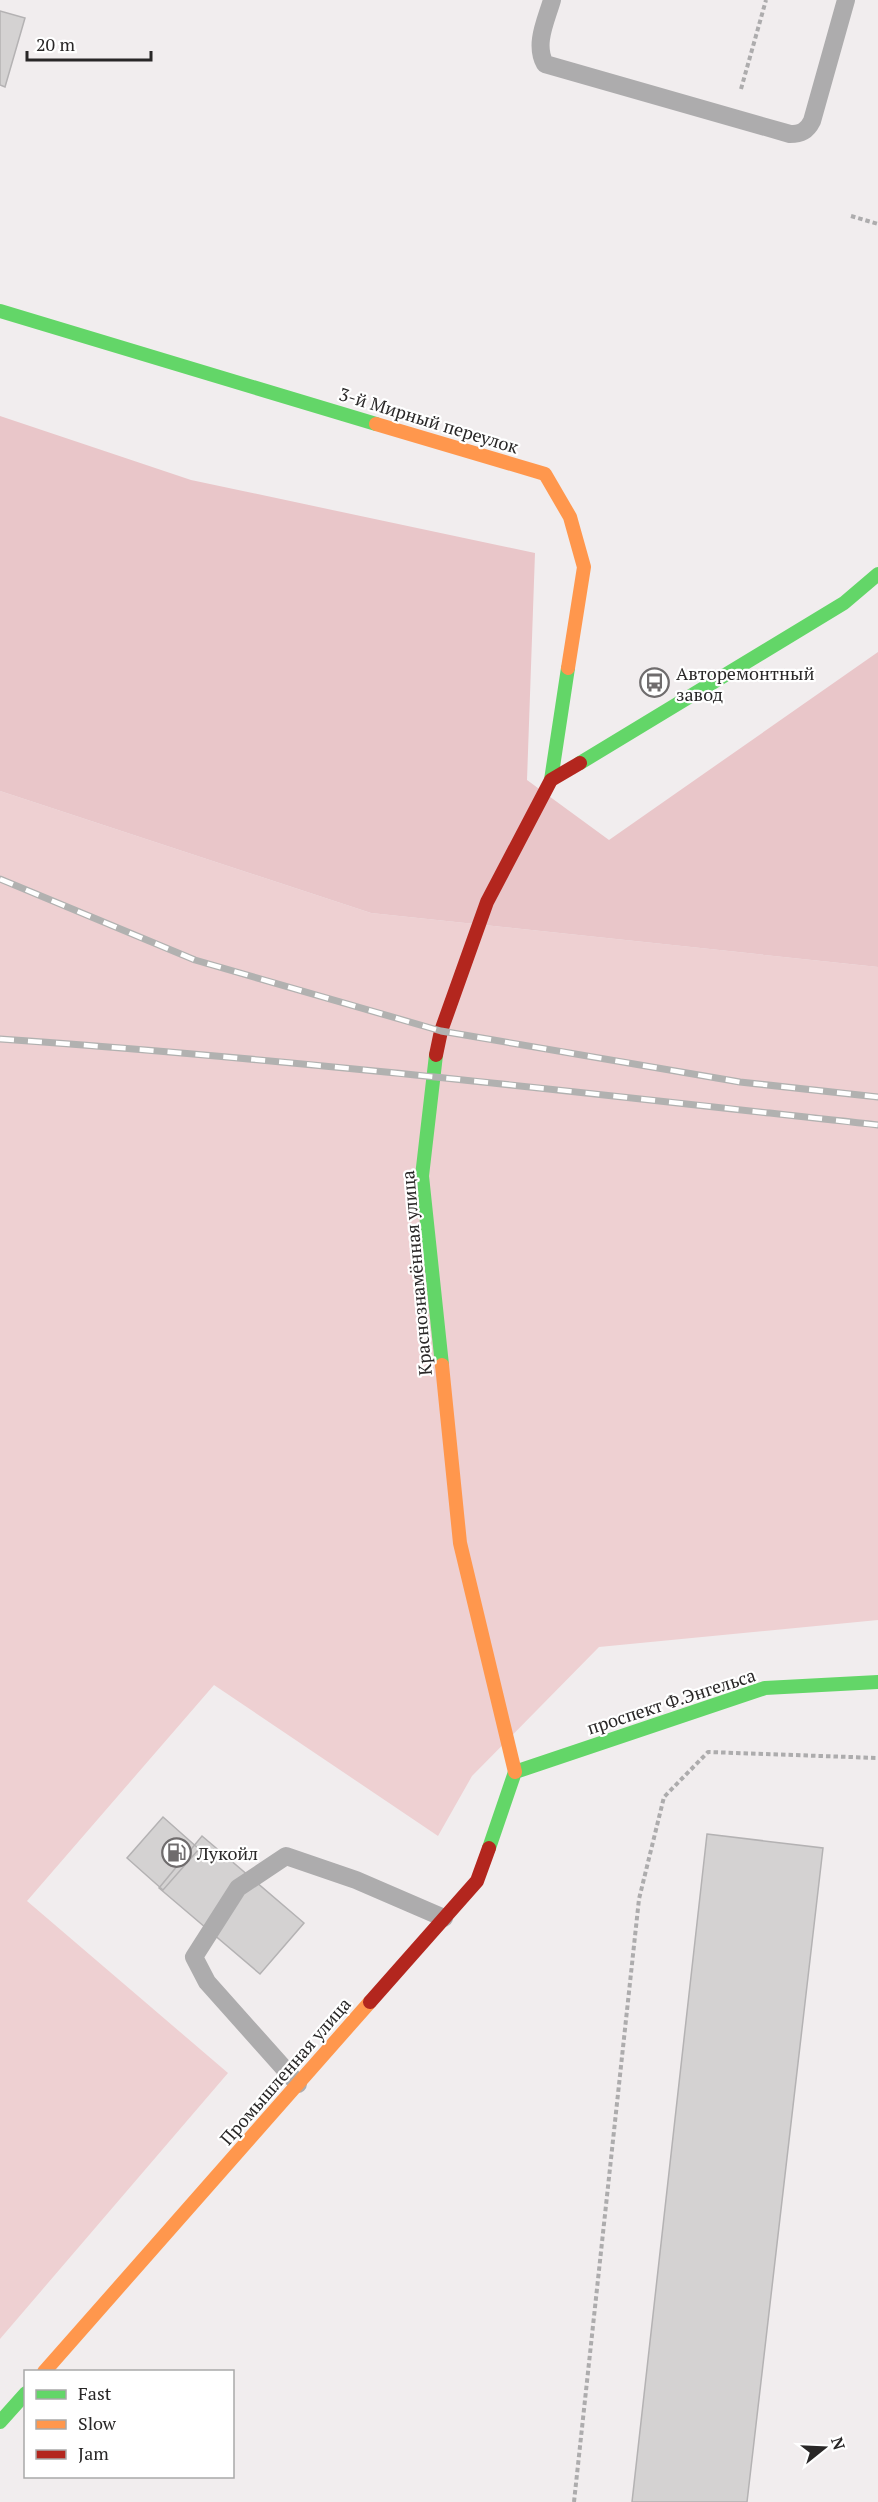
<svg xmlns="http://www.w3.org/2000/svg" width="878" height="2502" font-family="'PT Serif',serif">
	<rect width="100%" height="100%" fill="#f1edee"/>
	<path fill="#eed0d2" d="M0,791L371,913L878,967V1620L599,1647L472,1776L438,1836L214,1685L27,1901L228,2073L0,2339Z"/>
	<path fill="#e9c6c9" d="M0,416L191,480L535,553L527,780L609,840L878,652V967L371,913L0,791Z"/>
	<path fill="#d4d2d2" stroke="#b4b2b3" stroke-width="1.5" d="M0,11L25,18L5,87L0,85Z
		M163,1817L199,1849L163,1890L127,1858Z
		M707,1834L823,1848L747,2502H632Z
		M202,1836L304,1923L260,1974L159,1888Z"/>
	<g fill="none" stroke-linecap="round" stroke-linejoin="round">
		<path stroke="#adacad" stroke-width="4" stroke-dasharray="4.5 3" stroke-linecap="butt" d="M741,89L766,0
			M851,216L878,224
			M574,2502L639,1899L664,1797L708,1752L878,1758"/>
		<path stroke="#adacad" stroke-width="18" d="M552,0C546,21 534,44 545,64L790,134C801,134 807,131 812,121L846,0
			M298,2084L207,1982L194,1957L238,1888L286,1856L356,1880L444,1918"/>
		<path stroke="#63d668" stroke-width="14" d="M0,311L376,424
			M580,763L844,603L878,574
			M551,780L568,668
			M436,1055L422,1176L442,1365
			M515,1772L765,1688L878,1682
			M489,1848L515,1772
			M0,2422L26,2393"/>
		<path stroke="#ff974d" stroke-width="14" d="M376,424L545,474L570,517L584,567L568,668
			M442,1365L460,1543L515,1772
			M44,2372L370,2002"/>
		<path stroke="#b3261e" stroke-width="14" d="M436,1055L441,1031L487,902L551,780L580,763
			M370,2002L477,1881L489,1848"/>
		<defs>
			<path id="rail" d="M0,879L195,960L441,1031L740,1082L878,1097
				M0,1039C294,1059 586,1093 878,1125"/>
		</defs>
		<use href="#rail" stroke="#b1b1b0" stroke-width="7"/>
		<use href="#rail" stroke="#fff" stroke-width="4.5" stroke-dasharray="14" stroke-linecap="butt"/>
	</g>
	<defs>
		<symbol id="bus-ring" viewBox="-11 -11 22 22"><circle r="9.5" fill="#fff" stroke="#6f6c6d" stroke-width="1.5"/><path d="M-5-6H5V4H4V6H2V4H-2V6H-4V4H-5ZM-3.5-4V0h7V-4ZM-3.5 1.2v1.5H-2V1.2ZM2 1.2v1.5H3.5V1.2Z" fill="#6f6c6d"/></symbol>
		<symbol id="fuel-ring" viewBox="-11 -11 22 22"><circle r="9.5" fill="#fff" stroke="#6f6c6d" stroke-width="1.5"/><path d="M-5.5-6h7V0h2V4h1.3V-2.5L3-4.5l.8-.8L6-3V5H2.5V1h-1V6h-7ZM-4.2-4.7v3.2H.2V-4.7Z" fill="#6f6c6d"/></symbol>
	</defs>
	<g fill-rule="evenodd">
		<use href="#bus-ring" x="638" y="666" width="33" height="33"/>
		<use href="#fuel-ring" x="160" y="1836" width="33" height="33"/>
	</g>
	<g text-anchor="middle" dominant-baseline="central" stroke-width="4.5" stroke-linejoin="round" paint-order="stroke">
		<g font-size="18" fill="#292727" stroke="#fff">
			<text transform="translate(429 420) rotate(17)">3-й Мирный переулок</text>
			<text transform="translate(416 1273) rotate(-95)">Краснознамённая улица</text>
			<text transform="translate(671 1701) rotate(-18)">проспект Ф.Энгельса</text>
			<text transform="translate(285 2071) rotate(-49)">Промышленная улица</text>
		</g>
		<g font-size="18" fill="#292727" stroke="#fff" text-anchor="start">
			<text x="676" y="673">Авторемонтный<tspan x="676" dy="21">завод</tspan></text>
			<text x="197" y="1853">Лукойл</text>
		</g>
	</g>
	<rect x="24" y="2370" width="210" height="108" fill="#ffffff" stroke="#a9a9a9" stroke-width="1.5"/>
	<rect x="36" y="2390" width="30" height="9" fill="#63d668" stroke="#a9a9a9" stroke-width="1.5"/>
	<text x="78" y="2400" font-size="18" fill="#292727">Fast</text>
	<rect x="36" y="2420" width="30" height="9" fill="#ff974d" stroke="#a9a9a9" stroke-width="1.5"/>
	<text x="78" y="2430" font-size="18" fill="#292727">Slow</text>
	<rect x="36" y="2450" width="30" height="9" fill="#b3261e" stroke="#a9a9a9" stroke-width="1.5"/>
	<text x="78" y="2460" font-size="18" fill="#292727">Jam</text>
	<g transform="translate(824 2448) rotate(72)" stroke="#ffffff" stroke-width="4.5" paint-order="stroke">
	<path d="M0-4.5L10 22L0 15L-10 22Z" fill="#292727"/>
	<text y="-9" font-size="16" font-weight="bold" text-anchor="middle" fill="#292727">N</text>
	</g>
	<path d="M27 51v9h124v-9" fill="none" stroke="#292727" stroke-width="3"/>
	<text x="36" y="51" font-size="18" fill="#292727" stroke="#ffffff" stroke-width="4.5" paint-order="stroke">20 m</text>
</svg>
